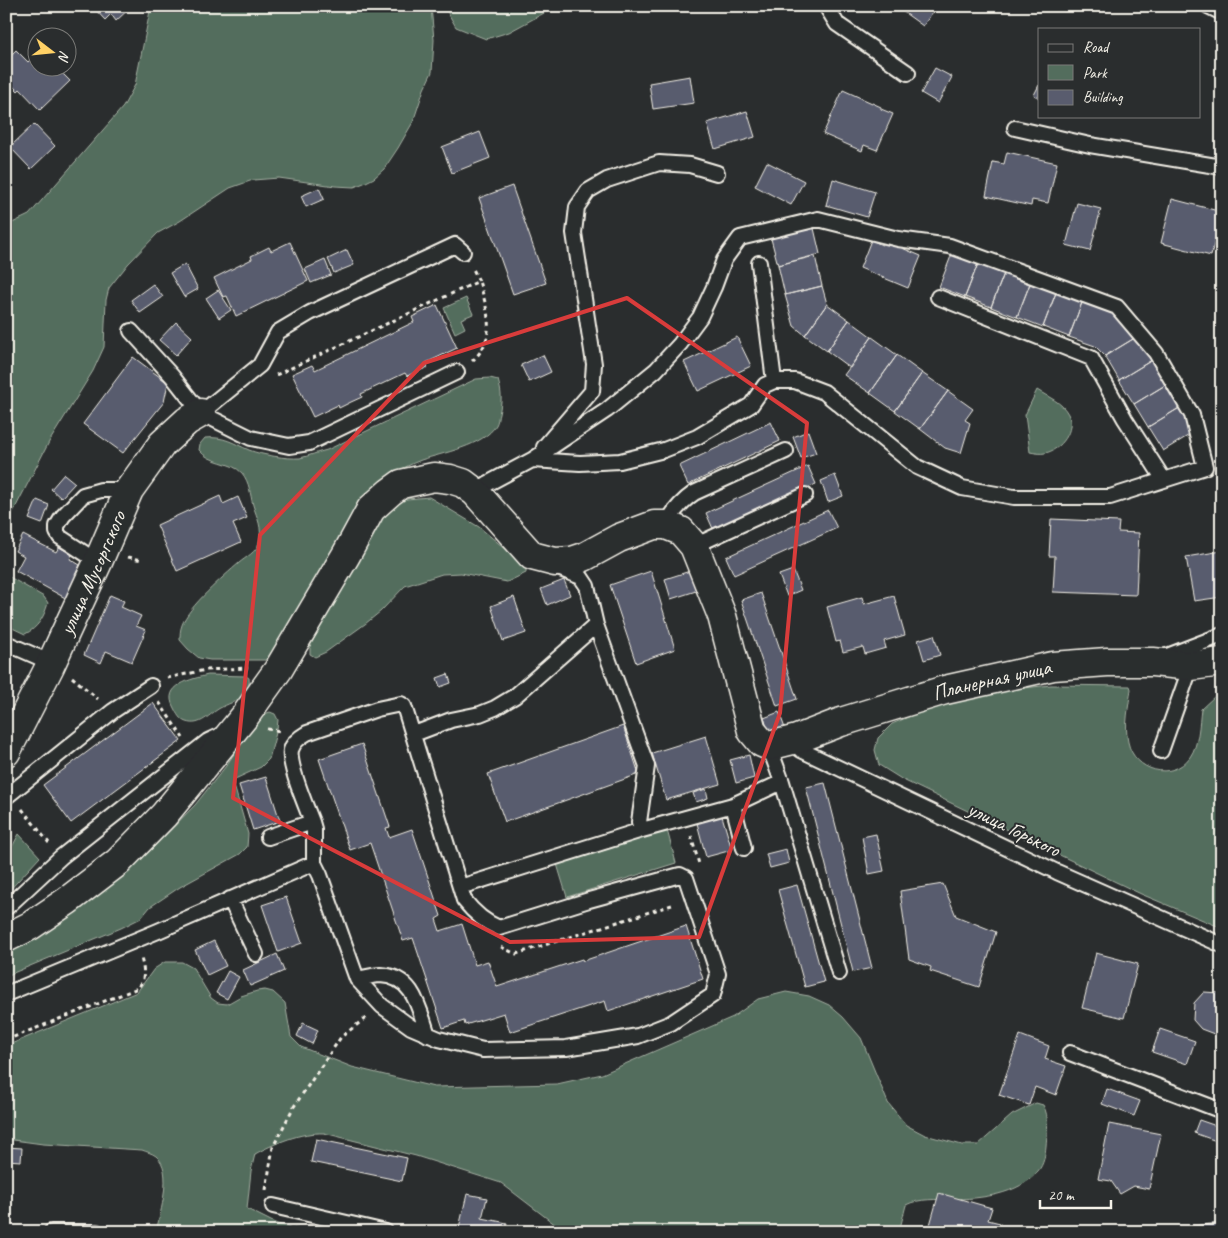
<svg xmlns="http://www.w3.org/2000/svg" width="1228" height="1238" font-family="Caveat,sans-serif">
	<rect width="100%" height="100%" fill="#2a2d2e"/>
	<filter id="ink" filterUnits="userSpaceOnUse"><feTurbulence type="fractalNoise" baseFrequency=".02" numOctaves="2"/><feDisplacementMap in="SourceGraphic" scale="10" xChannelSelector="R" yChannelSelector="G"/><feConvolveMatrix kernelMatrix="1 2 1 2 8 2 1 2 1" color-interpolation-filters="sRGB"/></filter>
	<g filter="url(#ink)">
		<path fill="#536d5d" stroke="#a4afa2" d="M151,6H431L434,40L432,72L424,89L413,122L398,148L384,169L374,178L364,183L354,187L335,186L279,178L253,180L230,188L180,221L158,233L128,264L109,288L106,300L104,347L93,371L49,442L6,526V226L29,215L123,107L135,85Z
			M444,6H557L509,32L486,39L456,27Z
			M466,298L473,314L461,319L465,328L455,333L444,308Z
			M490,378L498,380C502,393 502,401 499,414C498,417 498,422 496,425C484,446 442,453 421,460C400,468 384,480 367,495L276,654L265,660H210L199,658L188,649L180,640C180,635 180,630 182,625C188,607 224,576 239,563C246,557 257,552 259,542C263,528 257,518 253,505C250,494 250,483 242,473C231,461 210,464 199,450L200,444L205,438C224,436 233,443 249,450C261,455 287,459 300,458C309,456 318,452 327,450L476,379Z
			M1037,390C1048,397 1062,402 1068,414C1076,430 1061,450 1045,453C1041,454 1035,453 1030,452L1025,415Z
			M429,497L479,527L526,566V573L507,582L461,573L442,574L405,586L381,611L365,624L326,652L315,657L310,654V646L318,631L380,518L396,500Z
			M6,575L44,597L48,603C44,617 38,628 25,634L6,625Z
			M208,675L246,676L249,678C251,699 235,700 220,708C209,714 201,727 186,722C180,720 177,714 174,708C161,685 192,679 208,675Z
			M1051,685L1130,686L1131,689C1129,705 1124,725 1128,742C1134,771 1172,782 1190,757C1199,744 1199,725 1201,709L1215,696L1222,693V928L1141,894L903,780L879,765L875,750L878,738L892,724L947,700L979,693Z
			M270,712L275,714L278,720L277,729L269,759L261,767L235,779L233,782L248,834L247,847L240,854L180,887L150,907L141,918L121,928L6,976V946L100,891L149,852L195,805L226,766L252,726L262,715Z
			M667,830L676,863L567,897L557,864Z
			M19,834L40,857L6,894V858Z
			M165,962H182L193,968L211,998L218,1003L227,1004L241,996L257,991L265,990L273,992L285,1003L291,1037L301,1047L352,1067L434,1087L557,1084L602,1074L733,1017L758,999L786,992L809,996L829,1005L843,1017L861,1038L888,1103L906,1125L925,1135L962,1145H978L1012,1115L1036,1103L1043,1105C1050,1117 1047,1133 1046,1146C1045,1155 1044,1164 1038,1171C1019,1195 979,1199 952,1199C937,1200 919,1198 906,1205L899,1232H565L501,1183L416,1156L324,1133C301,1132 275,1143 255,1154L251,1171L247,1209L277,1224L309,1232H156C160,1213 174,1170 156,1156C152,1153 147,1152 142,1150L43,1144L6,1139V1046L137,992L154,969Z"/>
		<path fill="#595c6e" stroke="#f4f1e8" d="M92,6H132L116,21L111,14L105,20Z
			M895,6H937L923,26Z
			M1045,6H1067L1066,11Z
			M16,50L28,62L38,52V68H57L70,81L40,110L20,89L18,91L6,79V60Z
			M935,68L952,77L938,103L921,93Z
			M690,76L694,103L653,109L649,83Z
			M1039,85V98L1034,95Z
			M843,90L881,107V109L893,114L877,150L864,145L862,151L823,134Z
			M747,111L755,137L715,149L707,123Z
			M34,124L55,146L31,169L10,147Z
			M480,132L490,158L452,173L442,147Z
			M1007,152L1057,163L1048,203L1032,200L1031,206L986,196L993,162L1004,164Z
			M767,162L804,181L791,205L755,186Z
			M833,179L875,192L867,217L826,205Z
			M512,186L546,283L513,294L479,198Z
			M319,188L324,199L306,207L301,196Z
			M1172,199L1222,212L1211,256L1161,243Z
			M1077,203L1101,209L1090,251L1066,245Z
			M813,224L820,254L778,265L770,235Z
			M871,240L882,245L883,240L921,256L908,288L860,268Z
			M290,242L308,281L236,316L227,296L223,297L214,278L252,259L251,256L269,247L271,251Z
			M347,250L354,265L334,273L328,259Z
			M953,251L979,261L965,297L939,287Z
			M815,256L822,286L785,295L778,265Z
			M325,260L331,275L311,283L305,269Z
			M979,261L1005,271L991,307L965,297Z
			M185,264L198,289L184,297L170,273Z
			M1005,271L1031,281L1017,317L991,307Z
			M1031,281L1057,290L1043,327L1017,317Z
			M153,284L163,297L140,313L131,300Z
			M822,286L827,304L805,335L794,326L785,295Z
			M218,290L231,310L219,318L206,298Z
			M1057,290L1083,300L1069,337L1043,327Z
			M1083,300L1111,312L1138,336L1105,356L1095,346L1069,337Z
			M827,304L849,320L827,351L805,335Z
			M437,305L457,348L426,363L428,367L419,371L407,376L405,373L361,394L362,397L351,402L339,408L338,405L313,417L292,374L312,365L315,370L414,322L412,317Z
			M849,320L872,337L850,368L827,351Z
			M176,322L192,337L176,355L159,340Z
			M1138,336L1152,360L1119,380L1105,356Z
			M737,337L751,366L698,391L684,362Z
			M872,337L897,355L870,393L844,375Z
			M543,355L551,372L529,382L521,365Z
			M897,355L922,373L895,411L870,393Z
			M133,357L168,383L164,402L123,453L83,424Z
			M1152,360L1167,384L1134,404L1119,380Z
			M922,373L948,391L920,429L895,411Z
			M1167,384L1181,407L1148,427L1134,404Z
			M948,391L973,409L965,420L970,423L961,453L945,448L920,429Z
			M1181,407L1196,431L1163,451L1148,427Z
			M771,422L780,441L688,485L679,466Z
			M808,431L816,453L801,458L793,437Z
			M808,466L816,484L714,531L706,513Z
			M64,474L75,483L61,498L51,489Z
			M835,475L843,496L828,502L821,481Z
			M220,496L223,504L238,497L247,518L233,524L241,542L177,571L157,525Z
			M37,500L49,505L42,524L29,519Z
			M828,510L837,528L734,575L726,557Z
			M1051,519L1119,522L1118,532L1139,533L1136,595L1053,592L1055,556H1049Z
			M23,535L56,552L59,547L72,554L70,559L80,565L75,575L81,578L69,600L16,571L24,556L15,551Z
			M1222,551V597L1194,601L1186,557Z
			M793,570L801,590L787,596L779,575Z
			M651,571L675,649L636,663L610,585Z
			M690,571L696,591L671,599L665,579Z
			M564,580L570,595L547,605L541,589Z
			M761,593L797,699L777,706L741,600Z
			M110,595L124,601L121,607L141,616L136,626L146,630L132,662L106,651L101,663L84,655Z
			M894,596L905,635L884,641L886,648L865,654L863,647L843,652L840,641L836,642L827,607L862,597L864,604Z
			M514,597L526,633L503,641L491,606Z
			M934,635L940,655L924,660L918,640Z
			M448,674L451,683L440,687L437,678Z
			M153,703L181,741L71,823L43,785Z
			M779,712L786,731L770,736L764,718Z
			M623,726L639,774L505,822L488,774Z
			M706,736L720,784L666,800L652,753Z
			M362,744L390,827L386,828L389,837L412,829L441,916L436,919L440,931L462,924L475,965L488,961L497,987L582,959L583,961L686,926L703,979L608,1011L605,1001L510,1032L504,1013L465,1025L464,1021L443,1028L413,938L403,941L370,843L350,850L319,759Z
			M749,755L754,778L736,783L730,760Z
			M266,777L280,821L253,830L239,785Z
			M825,783L872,968L853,972L806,787Z
			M706,789L708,798L696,802L693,793Z
			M722,816L732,850L706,857L697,823Z
			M876,834L884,871L869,874L862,837Z
			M786,849L789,863L770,868L766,854Z
			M943,884L956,916L996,932L979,987L930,971L931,967L909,959L900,891Z
			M797,885L824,982L805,987L778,890Z
			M286,897L302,943L278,952L262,905Z
			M214,941L226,966L207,975L195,950Z
			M1096,953L1138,964L1124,1018L1082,1008Z
			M277,954L284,971L250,986L243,970Z
			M228,971L239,977L227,999L216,993Z
			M1222,989V1037L1201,1029L1193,1020L1194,1003L1204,992L1220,993Z
			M303,1023L318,1030L312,1044L297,1036Z
			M1160,1029L1195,1041L1187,1064L1152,1052Z
			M1020,1035L1049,1046L1045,1059L1066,1066L1056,1095L1035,1087L1029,1105L999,1095Z
			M1107,1089L1140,1101L1134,1116L1102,1104Z
			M1199,1120L1222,1128V1143L1194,1133Z
			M1109,1124L1161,1134L1149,1189L1134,1186L1120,1194L1111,1181L1098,1179Z
			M316,1139L407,1158L402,1181L311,1162Z
			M6,1147L22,1148L21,1161L6,1160Z
			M939,1193L992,1208L988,1220L1000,1223L998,1232H928Z
			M467,1194L487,1198L482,1218L507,1223L505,1232H458Z
			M1222,1223V1232H1192V1226Z"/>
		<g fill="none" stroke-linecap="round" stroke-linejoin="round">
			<defs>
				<path id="service" d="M826,6L837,24L908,73
					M1208,6L1222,13
					M1015,128L1090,145L1222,167
					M759,263L774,381
					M938,297L1091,358L1125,419L1164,480
					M131,331L172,376L201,413L251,438L289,446L309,443L457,372
					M201,413L260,365L278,332L310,313L455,245L463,252
					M544,447L592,391L594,364L574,233L577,207L588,191L607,180L659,163L690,165L717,173
					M475,492L487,484L532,460L607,410L656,370L680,344L700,317L714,287L724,260L740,238L818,219L898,239L950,246L1117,307L1156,353L1192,415L1205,467L1110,497H1014L962,488L917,467L824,392L795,381H774L765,385L751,405L697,437L664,450L620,461L580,463L532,460
					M666,525C673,511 681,502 694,493L786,451
					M694,546L805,495
					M98,562L60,537L57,532V526L63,516L83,495L101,490H129
					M596,625L647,766L639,822L642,830
					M6,643L38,657L50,666
					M1162,658L1222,635
					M414,734L451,720L480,714L495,708L515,696L596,625L587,586L581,577L558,568
					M797,739L801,750L1057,872L1222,945
					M769,746L782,782L839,973
					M1161,751L1191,666
					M6,797L113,711L151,686
					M733,805L744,848
					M268,837L312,822
					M460,887L642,830L733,805L782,782
					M230,899L256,954
					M6,908L61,857L208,741L221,735
					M357,979C364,978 373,975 380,975C414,976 419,1009 428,1035
					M6,994L158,931L314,863L320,875L357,979L382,1006L411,1027L439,1039L483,1050L566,1048L638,1036L671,1023L713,995L718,974L686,878L680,875L589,900L499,928C484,922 474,913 464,900L404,706L401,704L377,709L307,733C300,737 293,742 291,750C288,765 306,806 312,822L314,829V863
					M1070,1053L1222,1111
					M273,1206L386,1232
					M51,1232H97"/>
				<g id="minor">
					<path id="s1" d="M6,752L50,666L98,562L129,490L162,444L187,421L201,413"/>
					<path id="s2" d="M6,938L30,926L67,901L118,862L164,815L245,716L278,670L346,555L371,509L390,492L401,484L434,477L450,479L463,483L475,492L532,556L555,562L572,561L584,557L619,538L654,525H666L681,531L694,546L722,616L752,731L762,743L769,746L797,739L841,722L945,690L1053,666L1107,662H1153L1191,666L1222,662"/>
				</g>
			</defs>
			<use href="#service" stroke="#f4f1e8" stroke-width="18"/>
			<use href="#minor" stroke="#f4f1e8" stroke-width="31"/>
			<path stroke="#f4f1e8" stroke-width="3" stroke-dasharray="4 4" stroke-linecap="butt" d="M472,361C498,338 487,309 479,281
				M276,375L479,281L472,267
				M128,557L142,560
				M72,677L98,699
				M167,678L206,670L248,668
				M159,702L183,738
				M267,729L281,731
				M22,809L49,843
				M691,836L699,864
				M501,947L516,954L675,904
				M6,1040L138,988C146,978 144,970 141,958
				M266,1190L273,1147L293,1108L341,1037L367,1017"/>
			<use href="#service" stroke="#2a2d2e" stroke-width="14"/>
			<use href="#minor" stroke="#2a2d2e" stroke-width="28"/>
		</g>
	</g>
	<path fill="none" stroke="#d93c3b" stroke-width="4" stroke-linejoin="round" d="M627,298L807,423L780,713L699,937L510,942L233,798L260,535L424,363Z"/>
	<g text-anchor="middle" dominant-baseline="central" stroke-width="4" stroke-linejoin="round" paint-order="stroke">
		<g font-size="21" fill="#f4f1e8" stroke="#2a2d2e">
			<text stroke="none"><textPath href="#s1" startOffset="199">улица Мусоргского</textPath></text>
			<text stroke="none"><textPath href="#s2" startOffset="1404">Планерная улица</textPath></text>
			<text transform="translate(1014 829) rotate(26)">улица Горького</text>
		</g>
	</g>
	<rect width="1228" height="1238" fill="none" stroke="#2a2d2e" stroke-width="25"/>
	<rect x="12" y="12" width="1203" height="1213" fill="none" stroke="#f4f1e8" stroke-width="2" filter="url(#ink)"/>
	<rect x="1038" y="28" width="162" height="90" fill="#2a2d2e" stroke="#7b7b78"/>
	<rect x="1048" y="44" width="25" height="8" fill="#2a2d2e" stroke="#7b7b78"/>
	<text x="1083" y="52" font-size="15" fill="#f4f1e8">Road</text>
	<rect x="1048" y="65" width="25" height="15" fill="#536d5d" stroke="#7b7b78"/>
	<text x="1083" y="78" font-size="15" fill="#f4f1e8">Park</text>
	<rect x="1048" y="90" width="25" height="15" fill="#595c6e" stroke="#7b7b78"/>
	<text x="1083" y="102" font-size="15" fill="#f4f1e8">Building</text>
	<g transform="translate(52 52) rotate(106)"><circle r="24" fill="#2a2d2e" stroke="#7b7b78"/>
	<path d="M0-4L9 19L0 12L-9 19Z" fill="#ffd166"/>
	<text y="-8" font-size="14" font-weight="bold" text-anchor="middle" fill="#f4f1e8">N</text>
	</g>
	<path d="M1040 1200v8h71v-8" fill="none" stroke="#f4f1e8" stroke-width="2.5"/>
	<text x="1048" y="1200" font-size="15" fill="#f4f1e8" stroke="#2a2d2e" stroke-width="4" paint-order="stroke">20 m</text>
</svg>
